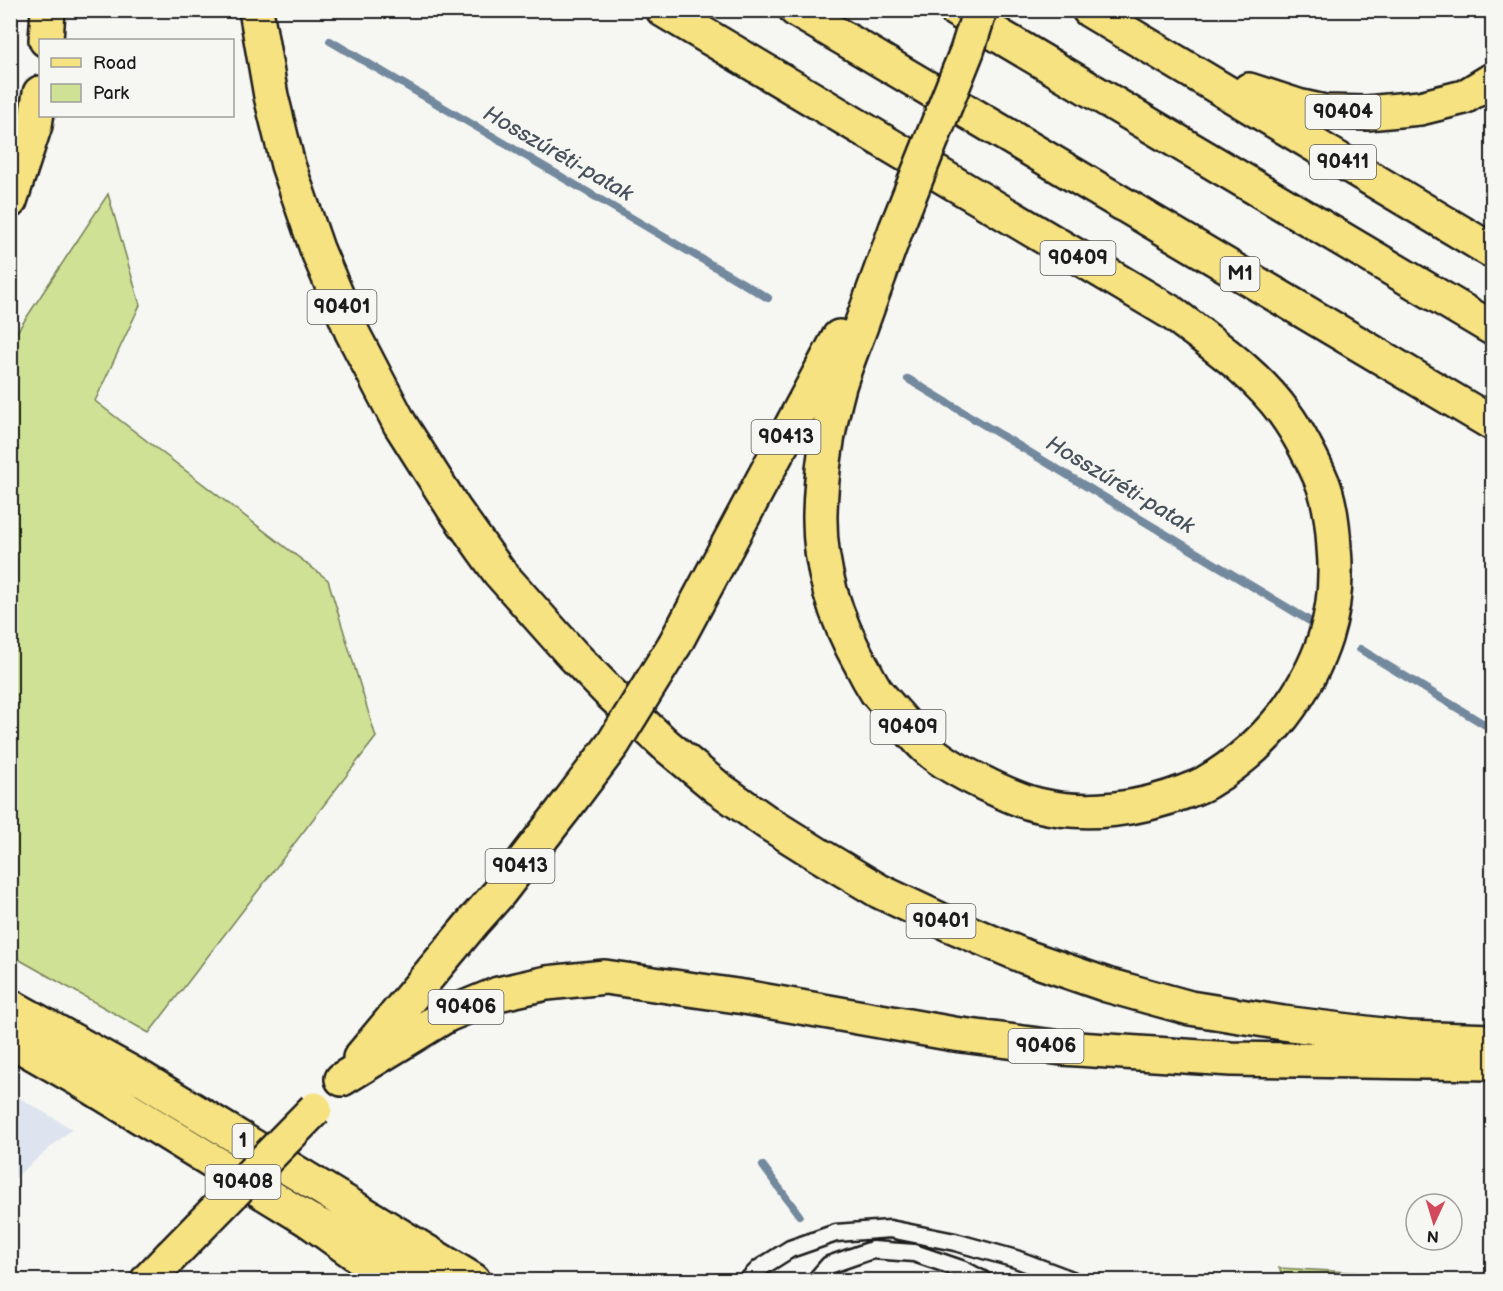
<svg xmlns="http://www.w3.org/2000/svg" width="1503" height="1291" font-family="'Balsamiq Sans',sans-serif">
	<rect width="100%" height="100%" fill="#f6f6f2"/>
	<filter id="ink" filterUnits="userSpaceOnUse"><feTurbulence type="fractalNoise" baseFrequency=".0167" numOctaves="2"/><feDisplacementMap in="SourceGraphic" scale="12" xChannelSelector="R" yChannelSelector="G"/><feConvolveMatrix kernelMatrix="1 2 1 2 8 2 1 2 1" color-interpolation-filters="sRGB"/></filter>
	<g filter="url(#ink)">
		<path fill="#dde4ef" d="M11,1093L72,1129L11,1181Z"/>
		<path fill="#cfe195" stroke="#767e58" stroke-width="1.5" d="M108,194L140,305L95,401L328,580L376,737L149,1033L11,955V341Z
			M1279,1268L1489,1280H1285Z"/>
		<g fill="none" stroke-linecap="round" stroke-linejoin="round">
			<path stroke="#73899e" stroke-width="8" d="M330,41L768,298
				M908,379L1313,623
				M1360,649L1492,729
				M763,1166L799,1215
				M843,1278L845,1280"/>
			<defs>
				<path id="lane" d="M748,1280L760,1268L790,1249L836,1233L890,1229L955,1242L1016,1259L1072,1280
					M816,1280L829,1265L872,1250L914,1253L964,1270L983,1280"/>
				<path id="primary" d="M10,1006L144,1080L473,1280
					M10,1040L87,1084L310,1221L426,1280"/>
				<path id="highway" d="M256,10L271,96L288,165L317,249L352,332L400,424L454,509L499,572L571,653L610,693L667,746L718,788L768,823L819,855L879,891L951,925L1026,957L1107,985L1190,1008L1283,1023L1407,1038L1492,1041
					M663,10L1172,313C1212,344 1255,372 1285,414C1297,430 1315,464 1323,484C1330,503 1333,527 1334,548C1340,612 1322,665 1283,716C1262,742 1236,765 1207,782C1201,786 1194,788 1187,791C1141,809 1088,817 1038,805C1020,801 1002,792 985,784C966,775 945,764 929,750C917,740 906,725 895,713C889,706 882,699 876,691C871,683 866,674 862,666C836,620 819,567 820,514C821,471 828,427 839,386C845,367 852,349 859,331C871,297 884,263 896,229
					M796,10L1492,423
					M956,10L1492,328
					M1089,10L1492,251
					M46,40L48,10
					M1249,90L1298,106L1325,112L1367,113L1420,108L1464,97L1492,80
					M10,201L35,125L40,93
					M675,644L839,337
					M360,1058L474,921L499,893L564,809
					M342,1079L447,1015L498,994L547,983L605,977L744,997L954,1034L1062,1048L1231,1059L1492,1063
					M310,1221L392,1280
					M148,1280L171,1256"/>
			</defs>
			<use href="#lane" stroke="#1c1c1c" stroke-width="21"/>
			<use href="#primary" stroke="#1c1c1c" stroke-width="38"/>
			<use href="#highway" stroke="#1c1c1c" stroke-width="38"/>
			<use href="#lane" stroke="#f6f6f2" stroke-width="16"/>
			<use href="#primary" stroke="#f7e281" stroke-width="33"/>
			<use href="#highway" stroke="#f7e281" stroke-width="33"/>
			<defs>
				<path id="highway-bridge" d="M896,229L967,51L980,10
					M564,809L613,744L675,644
					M171,1256L315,1109"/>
			</defs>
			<use href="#highway-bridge" stroke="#1c1c1c" stroke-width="38" stroke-linecap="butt"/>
			<use href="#highway-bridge" stroke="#f7e281" stroke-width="33"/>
		</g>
	</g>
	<g text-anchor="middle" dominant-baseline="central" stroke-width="5" stroke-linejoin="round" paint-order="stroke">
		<g fill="#f6f6f2" stroke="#5d5d5c" stroke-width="1.5">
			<rect x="1305.5" y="95" width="75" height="34" rx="4.5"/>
			<rect x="1310" y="145" width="66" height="34" rx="4.5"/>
			<rect x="1040.5" y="241" width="75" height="34" rx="4.5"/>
			<rect x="1220.5" y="257" width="39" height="34" rx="4.5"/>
			<rect x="307.5" y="290" width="69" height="34" rx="4.5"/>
			<rect x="751.5" y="420" width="69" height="34" rx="4.5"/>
			<rect x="870.5" y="710" width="75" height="34" rx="4.5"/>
			<rect x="485.5" y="849" width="69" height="34" rx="4.5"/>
			<rect x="906.5" y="904" width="69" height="34" rx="4.5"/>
			<rect x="428.5" y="990" width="75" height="34" rx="4.5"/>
			<rect x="1008.5" y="1029" width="75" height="34" rx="4.5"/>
			<rect x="232.5" y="1124" width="21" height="34" rx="4.5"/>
			<rect x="205.5" y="1165" width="75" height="34" rx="4.5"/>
		</g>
		<g font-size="20" font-weight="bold" fill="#1c1c1c">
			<text x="1343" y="112">90404</text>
			<text x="1343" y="162">90411</text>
			<text x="1078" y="258">90409</text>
			<text x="1240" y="274">M1</text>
			<text x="342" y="307">90401</text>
			<text x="786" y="437">90413</text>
			<text x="908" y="727">90409</text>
			<text x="520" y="866">90413</text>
			<text x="941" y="921">90401</text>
			<text x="466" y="1007">90406</text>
			<text x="1046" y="1046">90406</text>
			<text x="243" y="1141">1</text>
			<text x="243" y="1182">90408</text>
		</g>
		<g font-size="22" font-style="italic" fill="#48525d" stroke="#f6f6f2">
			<text transform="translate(558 154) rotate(30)">Hosszúréti-patak</text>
			<text transform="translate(1120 485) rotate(31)">Hosszúréti-patak</text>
		</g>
	</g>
	<rect width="1503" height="1291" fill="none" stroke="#f6f6f2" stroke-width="36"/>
	<rect x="18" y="18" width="1467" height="1255" fill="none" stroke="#1c1c1c" stroke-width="2" filter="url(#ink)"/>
	<rect x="39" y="39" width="195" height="78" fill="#f6f6f2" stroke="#9f9f9c" stroke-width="1.5"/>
	<rect x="51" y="58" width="30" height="9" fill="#f7e281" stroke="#9f9f9c" stroke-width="1.5"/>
	<text x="93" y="69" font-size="18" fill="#1c1c1c">Road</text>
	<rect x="51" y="84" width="30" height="18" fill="#cfe195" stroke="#9f9f9c" stroke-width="1.5"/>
	<text x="93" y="99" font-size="18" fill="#1c1c1c">Park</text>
	<g transform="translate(1434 1222) rotate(184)"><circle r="28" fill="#f6f6f2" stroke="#9f9f9c" stroke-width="1.5"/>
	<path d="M0-4.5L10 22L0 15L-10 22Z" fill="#d1495b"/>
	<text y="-9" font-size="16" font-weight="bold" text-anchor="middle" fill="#1c1c1c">N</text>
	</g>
</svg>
